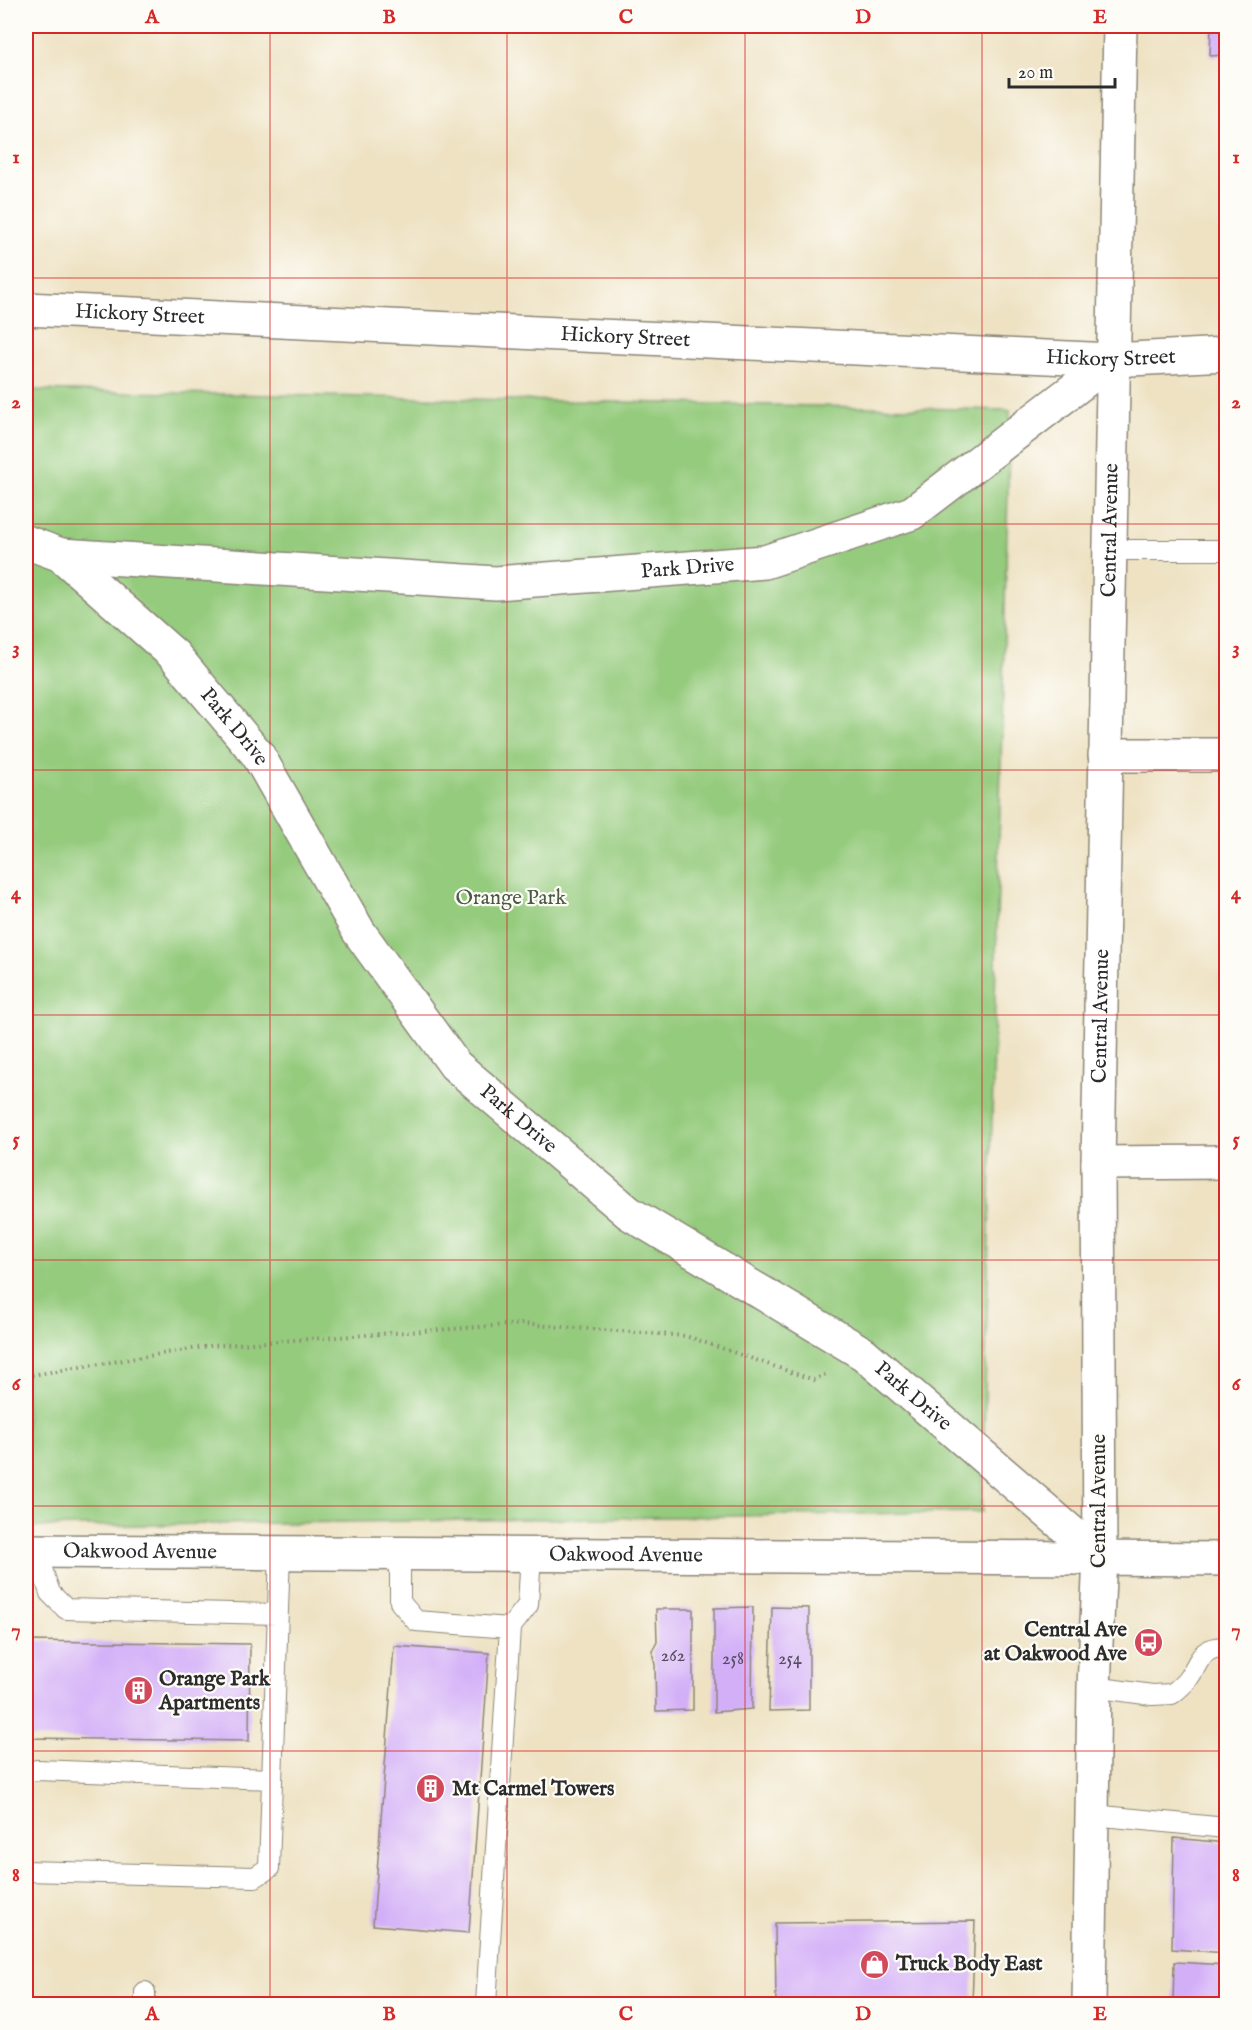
<svg xmlns="http://www.w3.org/2000/svg" width="1252" height="2030" font-family="'IM FELL English',serif">
	<rect width="100%" height="100%" fill="#fdfcf7"/>
	<filter id="ink" filterUnits="userSpaceOnUse"><feTurbulence type="fractalNoise" baseFrequency=".0167" numOctaves="2"/><feDisplacementMap in="SourceGraphic" scale="12" xChannelSelector="R" yChannelSelector="G"/><feConvolveMatrix kernelMatrix="1 2 1 2 8 2 1 2 1" color-interpolation-filters="sRGB"/></filter>
	<filter id="wash" filterUnits="userSpaceOnUse"><feTurbulence type="fractalNoise" baseFrequency=".008" numOctaves="4" result="noise"/><feDisplacementMap in="SourceGraphic" scale="24" xChannelSelector="R" yChannelSelector="G"/><feGaussianBlur stdDeviation="1.35" result="paint"/><feColorMatrix in="noise" values="0 0 0 0 0 0 0 0 0 0 0 0 0 0 0 0 0 1.4 0 .05"/><feComposite in="paint" operator="in"/></filter>
	<g filter="url(#wash)">
		<rect width="100%" height="100%" fill="#eee2c3"/>
		<path fill="#94cb7d" stroke="#607b54" stroke-width="1.5" d="M26,390L1010,410L982,1512L26,1527Z"/>
		<g id="blocks">
			<path fill="#d3aff8" d="M1211,26H1226V55L1210,56Z
				M753,1607L752,1709L714,1712V1608Z
				M772,1607L809,1608V1710L769,1711Z
				M656,1609H693V1710L656,1711L655,1665L652,1651L657,1642Z
				M26,1641L250,1644L249,1741L26,1738Z
				M394,1646L489,1653L469,1933L373,1925Z
				M1174,1838L1226,1843V1953L1172,1949Z
				M975,1921L972,2004H776L775,1923Z
				M1174,1962L1226,1965V2004H1173Z"/>
		</g>
	</g>
	<g filter="url(#ink)">
		<use href="#blocks" fill-opacity="0" stroke="#8c8677" stroke-width="1.5"/>
		<g fill="none" stroke-linecap="round" stroke-linejoin="round">
			<defs>
				<path id="service" d="M1109,550H1226
					M36,1551L50,1593L66,1609L276,1614
					M400,1552V1602L416,1621L510,1628
					M1094,1687L1152,1695L1172,1694C1177,1690 1183,1685 1187,1680C1201,1662 1198,1647 1226,1647
					M26,1772L37,1770L272,1779
					M1093,1815L1226,1828
					M26,1871L255,1877L269,1868L280,1552
					M145,2004V1992
					M486,2004L510,1628L528,1605L531,1553"/>
				<g id="minor">
					<path id="s1" d="M26,309L1112,360L1226,354"/>
					<path id="s2" d="M26,542L61,555L174,655L258,755L359,932L455,1065L629,1213L864,1354L1100,1557"/>
					<path id="s3" d="M61,555L496,583L765,562L912,513L1112,360"/>
					<path d="M1105,755H1226"/>
					<path d="M1098,1163L1226,1162"/>
					<path id="s4" d="M26,1551L1226,1559"/>
				</g>
				<g id="primary">
					<path id="s5" d="M1089,2004L1094,1687L1100,1557L1098,1163L1120,26"/>
				</g>
			</defs>
			<use href="#service" stroke="#8c8677" stroke-width="22"/>
			<use href="#minor" stroke="#8c8677" stroke-width="36"/>
			<use href="#primary" stroke="#8c8677" stroke-width="36"/>
			<path stroke="#8c8677" stroke-width="4" stroke-dasharray="1.5 4.5" stroke-linecap="butt" d="M26,1376L210,1346L522,1324L686,1336L814,1380L828,1373"/>
			<use href="#service" stroke="#fff" stroke-width="20"/>
			<use href="#minor" stroke="#fff" stroke-width="33"/>
			<use href="#primary" stroke="#fff" stroke-width="33"/>
		</g>
	</g>
	<path fill="none" stroke="#d62828" stroke-width="1.5" stroke-opacity="0.55" d="M270,26V2004M507,26V2004M745,26V2004M982,26V2004M26,278H1226M26,524H1226M26,770H1226M26,1015H1226M26,1260H1226M26,1506H1226M26,1751H1226"/>
	<defs>
		<symbol id="bus-disc" viewBox="-11 -11 22 22"><circle r="9.5" fill="#d1495b" stroke="#fdfcf7"/><path d="M-5-6H5V4H4V6H2V4H-2V6H-4V4H-5ZM-3.5-4V0h7V-4ZM-3.5 1.2v1.5H-2V1.2ZM2 1.2v1.5H3.5V1.2Z" fill="#fff"/></symbol>
		<symbol id="building-disc" viewBox="-11 -11 22 22"><circle r="9.5" fill="#d1495b" stroke="#fdfcf7"/><path d="M-4-6H4V6H1V3H-1V6H-4ZM-2.5-4.3h1.7v1.8h-1.7ZM.8-4.3h1.7v1.8H.8ZM-2.5-1h1.7V.8h-1.7ZM.8-1h1.7V.8H.8Z" fill="#fff"/></symbol>
		<symbol id="shop-disc" viewBox="-11 -11 22 22"><circle r="9.5" fill="#d1495b" stroke="#fdfcf7"/><path d="M-5-2.5h2.3a2.7 3.5 0 0 1 5.4 0H5L5.5 6h-11ZM-1.5-2.5h3a1.5 2.3 0 0 0-3 0Z" fill="#fff"/></symbol>
	</defs>
	<g fill-rule="evenodd">
		<use href="#bus-disc" x="1132" y="1626" width="33" height="33"/>
		<use href="#building-disc" x="122" y="1674" width="33" height="33"/>
		<use href="#building-disc" x="414" y="1772" width="33" height="33"/>
		<use href="#shop-disc" x="858" y="1948" width="33" height="33"/>
	</g>
	<g text-anchor="middle" dominant-baseline="central" stroke-width="4.5" stroke-linejoin="round" paint-order="stroke">
		<g font-size="18" fill="#554c5e">
			<text x="673" y="1656">262</text>
			<text x="733" y="1659">258</text>
			<text x="790" y="1659">254</text>
		</g>
		<g font-size="21" fill="#2b2b2b" stroke="#fdfcf7">
			<text stroke="none"><textPath href="#s1" startOffset="114">Hickory Street</textPath></text>
			<text stroke="none"><textPath href="#s1" startOffset="600">Hickory Street</textPath></text>
			<text stroke="none"><textPath href="#s1" startOffset="1086">Hickory Street</textPath></text>
			<text stroke="none"><textPath href="#s5" startOffset="1474">Central Avenue</textPath></text>
			<text stroke="none"><textPath href="#s3" startOffset="628">Park Drive</textPath></text>
			<text stroke="none"><textPath href="#s2" startOffset="282">Park Drive</textPath></text>
			<text stroke="none"><textPath href="#s5" startOffset="988">Central Avenue</textPath></text>
			<text stroke="none"><textPath href="#s2" startOffset="770">Park Drive</textPath></text>
			<text stroke="none"><textPath href="#s2" startOffset="1254">Park Drive</textPath></text>
			<text transform="translate(1099 1501) rotate(-90)">Central Avenue</text>
			<text stroke="none"><textPath href="#s4" startOffset="114">Oakwood Avenue</textPath></text>
			<text stroke="none"><textPath href="#s4" startOffset="600">Oakwood Avenue</textPath></text>
		</g>
		<g font-size="21" fill="#4a5b44" stroke="#fdfcf7">
			<text x="511" y="898">Orange Park</text>
		</g>
		<g font-size="21" font-weight="bold" fill="#2b2b2b" stroke="#fdfcf7" text-anchor="start">
			<text x="1127" y="1630" text-anchor="end">Central Ave<tspan x="1127" dy="24">at Oakwood Ave</tspan></text>
			<text x="159" y="1679">Orange Park<tspan x="159" dy="24">Apartments</tspan></text>
			<text x="452" y="1789">Mt Carmel Towers</text>
			<text x="896" y="1964">Truck Body East</text>
		</g>
	</g>
	<rect width="1252" height="2030" fill="none" stroke="#fdfcf7" stroke-width="66"/>
	<path d="M1009 78v9h106v-9" fill="none" stroke="#2b2b2b" stroke-width="3"/>
	<text x="1018" y="78" font-size="18" fill="#2b2b2b" stroke="#fdfcf7" stroke-width="4.5" paint-order="stroke">20 m</text>
	<rect x="33" y="33" width="1186" height="1964" fill="none" stroke="#d62828" stroke-width="2"/>
	<g font-size="20" text-anchor="middle" font-weight="bold" fill="#d62828">
		<text x="152" y="23">A</text>
		<text x="389" y="23">B</text>
		<text x="626" y="23">C</text>
		<text x="863" y="23">D</text>
		<text x="1100" y="23">E</text>
		<text x="16" y="163">1</text>
		<text x="1236" y="163">1</text>
		<text x="16" y="408">2</text>
		<text x="1236" y="408">2</text>
		<text x="16" y="654">3</text>
		<text x="1236" y="654">3</text>
		<text x="16" y="899">4</text>
		<text x="1236" y="899">4</text>
		<text x="16" y="1145">5</text>
		<text x="1236" y="1145">5</text>
		<text x="16" y="1390">6</text>
		<text x="1236" y="1390">6</text>
		<text x="16" y="1636">7</text>
		<text x="1236" y="1636">7</text>
		<text x="16" y="1881">8</text>
		<text x="1236" y="1881">8</text>
		<text x="152" y="2020">A</text>
		<text x="389" y="2020">B</text>
		<text x="626" y="2020">C</text>
		<text x="863" y="2020">D</text>
		<text x="1100" y="2020">E</text>
	</g>
</svg>
